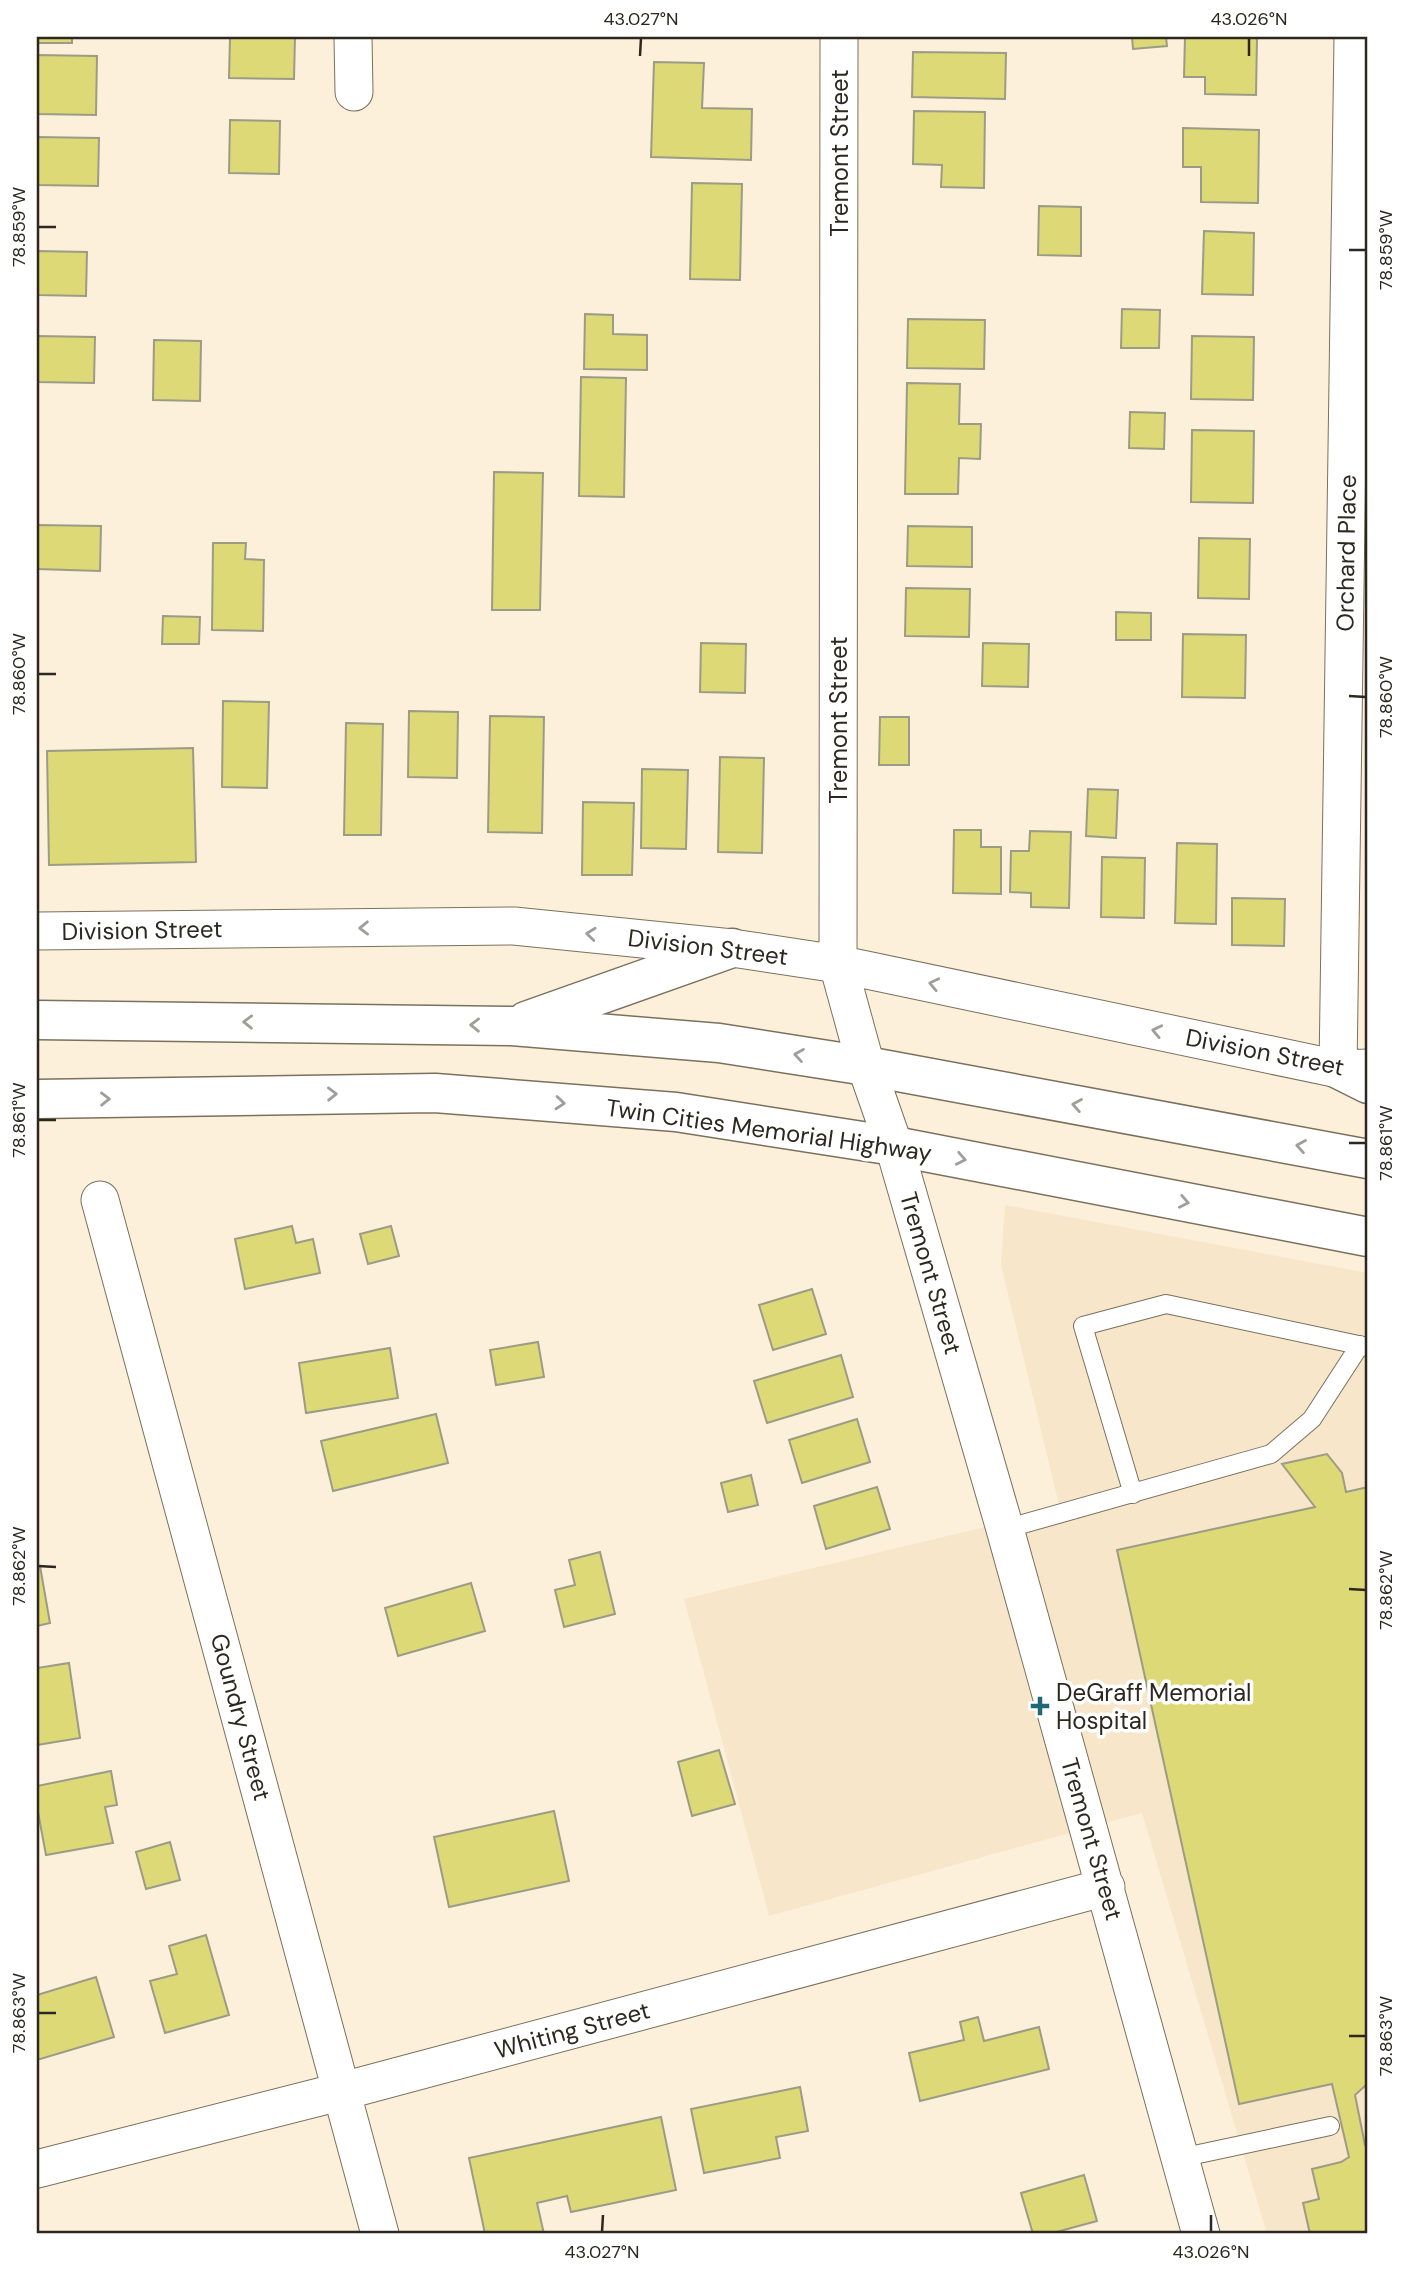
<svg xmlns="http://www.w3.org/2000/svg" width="1405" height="2271" font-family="'DM Sans',sans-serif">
	<rect width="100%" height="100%" fill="#fdf0db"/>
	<path fill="#f7e6ca" d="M1005,1205L1368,1273V2234H1267L1142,1813L769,1916L684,1599L1060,1509L1001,1265Z"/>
	<path fill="#dcd976" stroke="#9c9c86" stroke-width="2" d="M37,37H72V43H37Z
		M230,37H295L294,79L229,78Z
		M1132,37H1166L1167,46L1133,49Z
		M1185,37L1257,38L1256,95L1205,94V77H1184Z
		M913,52L1006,53L1005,99L912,97Z
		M37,55L97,56L96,115L37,114Z
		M654,62L704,63L702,108L752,109L751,160L651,157Z
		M914,111L985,112L984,188L941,187L942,165L913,164Z
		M230,120L280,121L279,174L229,173Z
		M1183,128L1259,130L1258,203L1201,202V167H1183Z
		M37,137L99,138L98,186L37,185Z
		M692,183L742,184L740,280L690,279Z
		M1039,206L1081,207V256L1038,255Z
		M1204,231L1254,233L1253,295L1202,294Z
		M37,251L87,252L86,296L37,295Z
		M1122,309L1160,310L1159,348H1121Z
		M585,314L613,315V334L647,335V370L584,369Z
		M908,319L985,320L984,369L907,368Z
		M37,336L95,337L94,383L37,382Z
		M1192,336L1254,337L1253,400L1191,399Z
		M154,340L201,341L200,401L153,400Z
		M581,377L626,378L624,497L579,496Z
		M907,383L960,384L959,424H981L980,459L959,458L958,494H905Z
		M1130,412L1165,413L1164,449L1129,448Z
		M1192,430L1254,431L1253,503L1191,502Z
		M494,472L543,473L540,610H492Z
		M37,525L101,526L100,571L37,569Z
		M908,526L972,527V567L907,566Z
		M1199,538L1250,539L1249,599L1198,598Z
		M213,543H246L245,559L264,560L263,631L212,630Z
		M906,588L970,589L969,637L905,636Z
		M1116,612L1151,613V640H1116Z
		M163,616L200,617L199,644H162Z
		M1183,634L1246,635L1245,698L1182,697Z
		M701,643L746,644L745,693L700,692Z
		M983,643L1029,644L1028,687L982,686Z
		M223,701L269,702L267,788L222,787Z
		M409,711L458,712L457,778L408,777Z
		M490,716L544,717L542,833L488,832Z
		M880,717H909V765H879Z
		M346,723L383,724L381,835H344Z
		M193,748L196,862L49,865L47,751Z
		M720,757L764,758L762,853L718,852Z
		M642,769L688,770L686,849L641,848Z
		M1088,789L1118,790L1116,838L1086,836Z
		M583,802L634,803L632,875H582Z
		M954,830H981V847H1001V894L953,893Z
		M1030,831L1071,832L1069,908L1031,907V893L1010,892L1011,851H1029Z
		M1177,843L1217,844L1216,924L1175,923Z
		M1102,857L1145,858L1144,918L1101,917Z
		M1232,898L1285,899L1284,946L1232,945Z
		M292,1226L296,1243L313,1239L320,1273L245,1289L235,1239Z
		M391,1226L399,1256L368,1264L360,1234Z
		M812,1289L826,1334L773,1350L759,1305Z
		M538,1342L544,1377L496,1385L490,1350Z
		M390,1348L398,1398L306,1413L299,1363Z
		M841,1355L853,1397L767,1423L754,1381Z
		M436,1414L448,1463L333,1491L321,1441Z
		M857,1419L870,1462L802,1483L789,1440Z
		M1327,1454L1342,1473L1346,1492L1368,1487V2088L1366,2085L1355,2095L1365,2145L1368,2149V2234H1310L1303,2203L1319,2199L1312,2169L1341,2162L1349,2157L1332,2084L1239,2104L1117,1550L1315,1507L1282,1464Z
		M751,1475L758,1505L728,1512L721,1483Z
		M877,1487L890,1529L826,1549L814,1506Z
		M600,1552L615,1614L564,1627L555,1590L575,1585L569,1560Z
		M40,1566L50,1623L37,1626V1567Z
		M471,1583L485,1631L398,1656L385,1608Z
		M69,1663L80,1738L37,1745V1668Z
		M719,1750L735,1804L692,1816L678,1762Z
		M111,1771L117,1805L105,1807L113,1843L46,1855L37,1807V1786Z
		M554,1811L569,1881L449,1907L434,1837Z
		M170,1842L180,1880L146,1889L136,1852Z
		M206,1935L229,2015L165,2033L150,1981L177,1974L169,1946Z
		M96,1977L114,2037L37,2060V1995Z
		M978,2017L984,2041L1039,2027L1049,2069L920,2101L909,2053L964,2040L960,2022Z
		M800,2087L808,2131L776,2137L780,2158L704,2173L691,2109Z
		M661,2117L676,2190L571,2212L567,2196L537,2203L544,2234H485L469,2158Z
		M1084,2175L1097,2221L1049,2234H1033L1021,2193Z"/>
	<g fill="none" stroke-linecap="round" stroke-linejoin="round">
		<defs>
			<path id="lane" d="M1133,1494L1083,1326L1166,1304L1368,1347
				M1005,1529L1271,1454L1312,1419L1360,1345
				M1180,2158L1330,2126"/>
			<path id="street" d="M353,37L354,92
				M839,37L838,964L866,1066L894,1146L1005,1529L1201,2234
				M37,931L514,926L732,948L838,964L1338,1069L1368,1068
				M1338,1069L1353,37
				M100,1200L380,2234
				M37,2169L343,2091L1106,1887"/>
			<path id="primary" d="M37,1020L512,1026L719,1043L866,1066L1368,1159
				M526,1021L732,948
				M1338,1069L1368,1084
				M37,1099L435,1093L676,1112L894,1146L1368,1237"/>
		</defs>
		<use href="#lane" stroke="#7b705d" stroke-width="20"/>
		<use href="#street" stroke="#7b705d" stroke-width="39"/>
		<use href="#primary" stroke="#7b705d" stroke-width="41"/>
		<use href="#lane" stroke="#fff" stroke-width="18"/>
		<use href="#street" stroke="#fff" stroke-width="37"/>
		<use href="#primary" stroke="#fff" stroke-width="38"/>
	</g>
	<defs><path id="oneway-chevron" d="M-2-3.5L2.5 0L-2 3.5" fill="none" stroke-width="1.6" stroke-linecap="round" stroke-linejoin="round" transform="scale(1.75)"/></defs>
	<g stroke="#a09e9b">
		<use href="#oneway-chevron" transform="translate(364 928) rotate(179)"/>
		<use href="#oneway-chevron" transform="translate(591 934) rotate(-174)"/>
		<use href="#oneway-chevron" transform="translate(934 984) rotate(-168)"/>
		<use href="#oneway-chevron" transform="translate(248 1022) rotate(-179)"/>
		<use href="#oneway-chevron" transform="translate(475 1025) rotate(-179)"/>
		<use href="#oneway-chevron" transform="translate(1157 1031) rotate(-168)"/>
		<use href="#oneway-chevron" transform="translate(799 1055) rotate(-171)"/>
		<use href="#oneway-chevron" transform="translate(332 1094) rotate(-1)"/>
		<use href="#oneway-chevron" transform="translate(105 1099) rotate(-1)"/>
		<use href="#oneway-chevron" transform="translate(560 1103) rotate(5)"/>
		<use href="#oneway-chevron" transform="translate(1077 1105) rotate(-170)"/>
		<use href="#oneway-chevron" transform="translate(1301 1146) rotate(-170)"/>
		<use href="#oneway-chevron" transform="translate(961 1159) rotate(11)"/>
		<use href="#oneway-chevron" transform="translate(1184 1202) rotate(11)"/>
	</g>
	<path fill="none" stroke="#2c2820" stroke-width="2.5" d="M640,56L641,38M1249,56V38M38,227H56M1349,250H1366M38,674H56M1349,696L1366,697M38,1120H56M1349,1143H1366M38,1566L56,1567M1349,1589L1366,1590M38,2013H56M1349,2036H1366M602,2232L603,2215M1211,2232V2215"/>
	<path fill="#206875" stroke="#fff" stroke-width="2.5" d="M1036.5 1695.5h7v7h7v7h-7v7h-7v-7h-7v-7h7z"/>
	<g text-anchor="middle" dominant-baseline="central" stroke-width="7" stroke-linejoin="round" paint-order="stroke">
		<g font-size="24" fill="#2c2820" stroke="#fff">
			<text transform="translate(839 153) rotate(-90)">Tremont Street</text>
			<text transform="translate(1346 553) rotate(-89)">Orchard Place</text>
			<text transform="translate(838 720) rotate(-90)">Tremont Street</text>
			<text transform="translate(142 930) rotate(-1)">Division Street</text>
			<text transform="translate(708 947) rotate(7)">Division Street</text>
			<text transform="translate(1265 1052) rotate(11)">Division Street</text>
			<text transform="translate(769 1130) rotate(8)">Twin Cities Memorial Highway</text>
			<text transform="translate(931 1273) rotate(74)">Tremont Street</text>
			<text transform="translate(241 1717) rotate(75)">Goundry Street</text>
			<text transform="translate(1092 1839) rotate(74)">Tremont Street</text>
			<text transform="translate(572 2030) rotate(-15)">Whiting Street</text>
		</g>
		<g font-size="24" fill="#2c2820" stroke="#fff" text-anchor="start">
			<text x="1056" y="1692">DeGraff Memorial<tspan x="1056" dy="28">Hospital</tspan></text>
		</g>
	</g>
	<rect width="1405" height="2271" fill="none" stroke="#ffffff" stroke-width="77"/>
	<rect x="38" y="38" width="1328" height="2194" fill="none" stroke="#2c2820" stroke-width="2.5"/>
	<g font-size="18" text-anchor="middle" fill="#2c2820">
		<text x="641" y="25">43.027°N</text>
		<text x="1249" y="25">43.026°N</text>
		<text transform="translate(19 227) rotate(-90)" y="6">78.859°W</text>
		<text transform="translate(1386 250) rotate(-90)" y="6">78.859°W</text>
		<text transform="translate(19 674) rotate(-90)" y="6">78.860°W</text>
		<text transform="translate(1386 697) rotate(-90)" y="6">78.860°W</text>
		<text transform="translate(19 1120) rotate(-90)" y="6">78.861°W</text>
		<text transform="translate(1386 1143) rotate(-90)" y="6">78.861°W</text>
		<text transform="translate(19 1566) rotate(-90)" y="6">78.862°W</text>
		<text transform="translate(1386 1590) rotate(-90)" y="6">78.862°W</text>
		<text transform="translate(19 2013) rotate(-90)" y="6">78.863°W</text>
		<text transform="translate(1386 2036) rotate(-90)" y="6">78.863°W</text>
		<text x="602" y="2258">43.027°N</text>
		<text x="1211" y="2258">43.026°N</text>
	</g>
</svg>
